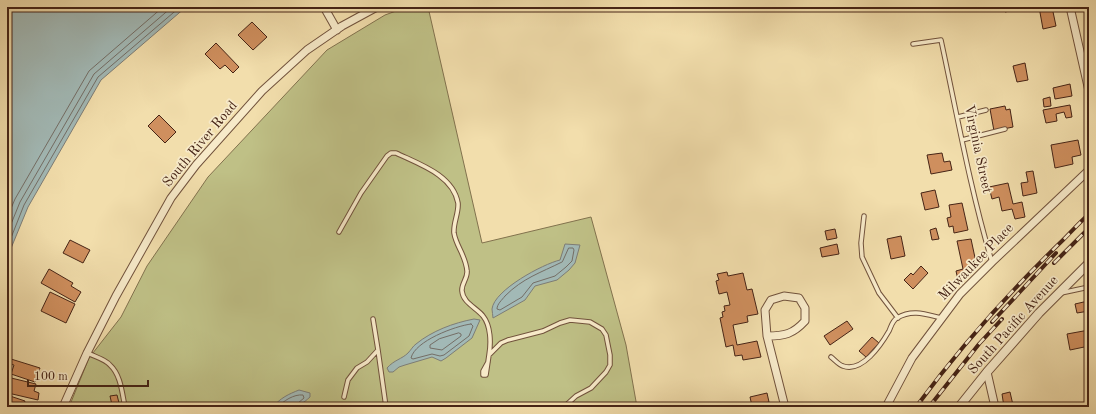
<svg xmlns="http://www.w3.org/2000/svg" width="1096" height="414" font-family="'Old Standard TT',serif">
	<rect width="100%" height="100%" fill="#f2deac"/>
	<filter id="stains"><feTurbulence type="fractalNoise" baseFrequency=".005" numOctaves="4"/><feColorMatrix values="0 0 0 0 .2 0 0 0 0 .09 0 0 0 0 .02 0 0 0 .5 -.17"/></filter>
	<radialGradient id="worn" r=".72"><stop offset=".6" stop-color="#630" stop-opacity="0"/><stop offset="1" stop-color="#630" stop-opacity=".3"/></radialGradient>
	<path fill="#bfc086" stroke="#82724e" d="M407,7H428L482,243L591,217L626,345L637,407H69L89,358L121,317L147,266L208,177L327,50L385,15Z"/>
	<path fill="#a2b9b6" stroke="#7d7d76" d="M7,7H186L101,80L28,207L7,258Z
		M565,244L580,245L575,263L569,270L557,280L535,286L525,300L493,318C493,315 492,312 492,309C494,290 543,264 560,260Z
		M474,319L480,320L472,338L446,358L441,361L432,357L405,365L399,367L393,372H389L387,368C394,360 402,359 408,353C411,350 413,346 416,344C432,331 453,323 474,319Z
		M299,390L310,393V397C296,410 291,407 273,407C280,398 289,394 299,390Z"/>
	<g fill="none" stroke-linecap="round" stroke-linejoin="round">
		<path stroke="#746e66" stroke-width="1" d="M7,218L15,199L89,71L163,7
			M7,234L20,202L94,74L172,7
			M7,248L24,205L98,77L180,7
			M569,248H573L574,250L572,261L566,267L555,276L533,283L522,297L500,310L497,309C497,304 502,300 505,296C523,278 540,273 562,262Z
			M471,324L473,326L469,336L444,355L440,356L432,354L413,359L411,358C415,341 455,326 471,324Z
			M459,333L461,334V336L442,350L430,348V345L439,339Z
			M278,407C283,401 294,394 303,395L304,398L298,403L297,407"/>
	</g>
	<path fill="#cf8f5e" stroke="#462416" d="M1004,7H1018L1019,9L1005,12Z
		M1039,7H1052L1056,26L1043,29Z
		M252,22L267,37L253,50L238,35Z
		M216,43L239,67L233,73L225,65L220,69L205,54Z
		M1025,63L1028,80L1017,82L1013,66Z
		M1070,84L1072,96L1055,99L1053,88Z
		M1050,97L1051,106L1044,107L1043,99Z
		M1070,105L1072,117L1066,118L1064,112L1056,114L1057,121L1046,123L1043,110Z
		M1005,106L1006,110L1010,109L1013,127L994,131L990,109Z
		M159,115L176,132L165,143L148,126Z
		M1078,140L1081,155L1072,157L1073,164L1055,168L1051,145Z
		M942,153L944,162L950,161L952,170L931,174L927,155Z
		M1033,171L1037,193L1023,196L1021,183L1028,182L1026,172Z
		M1008,183L1013,204L1022,202L1025,217L1015,219L1012,209L1002,211L999,197L992,199L989,187Z
		M935,190L939,207L925,210L921,193Z
		M962,203L968,230L954,233L953,226L949,227L947,218L951,217L949,205Z
		M936,228L939,239L932,240L930,230Z
		M835,229L837,238L827,240L825,231Z
		M901,236L905,256L891,259L887,239Z
		M971,239L977,267L966,269L967,278L958,280L956,271L963,269L957,241Z
		M70,240L90,250L83,263L63,253Z
		M837,244L839,254L822,257L820,248Z
		M921,266L928,273L913,289L904,280L911,273L913,275Z
		M49,269L73,283L71,286L81,292L75,302L41,283Z
		M727,272L728,276L743,273L747,290L752,289L758,314L747,316L748,322L733,325L737,345L757,341L761,357L743,360L742,355L735,356L733,345L726,347L720,318L723,317L722,312L725,311L724,306L730,305L727,292L719,294L716,281L719,280L717,274Z
		M50,292L75,304L66,323L41,311Z
		M1088,301L1089,311L1077,313L1075,304Z
		M847,321L853,329L830,345L824,336Z
		M1089,330V346L1070,350L1067,334Z
		M872,337L879,343L866,357L859,351Z
		M11,359L40,368L35,382L11,374L14,365L10,364Z
		M7,377L36,384L34,391L39,393L38,400L8,393L11,382L7,381Z
		M1010,392L1013,405L1004,407L1002,394Z
		M767,393L769,402L752,406L750,397Z
		M7,395L25,401L23,407H7Z
		M117,395L120,407H104L112,405L110,396Z"/>
	<g fill="none" stroke-linecap="round" stroke-linejoin="round">
		<defs>
			<path id="service" d="M913,44L941,40C957,114 970,189 992,262
				M958,117L986,110
				M962,140L1005,129
				M864,216L861,243L862,257L879,293L898,318
				M339,232L361,193L387,156L391,153H396C419,164 453,175 458,203C459,213 453,223 454,233C456,246 466,256 467,271C468,278 461,284 462,291C463,303 477,308 483,316C491,326 491,343 489,355
				M1061,293L1089,287
				M378,350L386,407
				M88,353C95,357 105,359 110,365C121,375 122,393 125,407
				M831,357C835,360 839,365 843,366C862,373 881,345 889,331C891,327 892,321 897,318C912,309 925,314 941,318
				M488,362L483,371V375H486L489,355L501,343L508,340L543,331L560,323L570,320L590,322L602,329L606,335L610,355V365L606,372L591,388L576,396L564,407
				M344,397L348,380L357,368L367,362L378,350L373,319"/>
			<path id="minor" d="M324,7L337,30
				M1070,7L1089,91
				M767,336C785,336 793,334 805,321V308L799,298L784,296L771,300L765,310L767,336L785,407
				M987,372L995,407
				M63,407L87,353L116,296L171,198L196,165L262,91L307,50L342,26L377,7
				M886,407L912,358L960,294L992,262L1089,170"/>
			<path id="tertiary" d="M959,407L987,372L1039,313L1089,263"/>
		</defs>
		<use href="#service" stroke="#71523c" stroke-width="5.5"/>
		<use href="#minor" stroke="#71523c" stroke-width="9"/>
		<use href="#tertiary" stroke="#71523c" stroke-width="10"/>
		<use href="#service" stroke="#f7eac9" stroke-width="3.5"/>
		<use href="#minor" stroke="#f7eac9" stroke-width="7"/>
		<use href="#tertiary" stroke="#f7eac9" stroke-width="8"/>
		<defs>
			<path id="rail" d="M1054,263L1089,228
				M992,322L1056,253
				M916,407C961,346 1009,292 1063,240C1072,231 1080,222 1089,214
				M929,407L979,344L1002,319"/>
		</defs>
		<use href="#rail" stroke="#462416" stroke-width="4"/>
		<use href="#rail" stroke="#f7eac9" stroke-width="2.5" stroke-dasharray="8" stroke-linecap="butt"/>
	</g>
	<g text-anchor="middle" dominant-baseline="central" stroke-width="3.5" stroke-linejoin="round" paint-order="stroke">
		<g font-size="14" fill="#462416" stroke="#f7eac9">
			<text transform="translate(200 144) rotate(-50)">South River Road</text>
			<text transform="translate(978 149) rotate(78)">Virginia Street</text>
			<text transform="translate(976 262) rotate(-46)">Milwaukee Place</text>
			<text transform="translate(1013 325) rotate(-48)">South Pacific Avenue</text>
		</g>
	</g>
	<rect width="1096" height="414" fill="none" stroke="#f2deac" stroke-width="24"/>
	<rect x="8" y="8" width="1080" height="398" fill="none" stroke="#462416" stroke-width="2"/>
	<rect x="12" y="12" width="1072" height="390" fill="none" stroke="#462416"/>
	<path d="M28 380v6h120v-6" fill="none" stroke="#462416" stroke-width="2"/>
	<text x="34" y="380" font-size="12" fill="#462416" stroke="#f7eac9" stroke-width="3" paint-order="stroke">100 m</text>
	<rect width="100%" height="100%" filter="url(#stains)"/>
	<rect width="100%" height="100%" fill="url(#worn)"/>
</svg>
